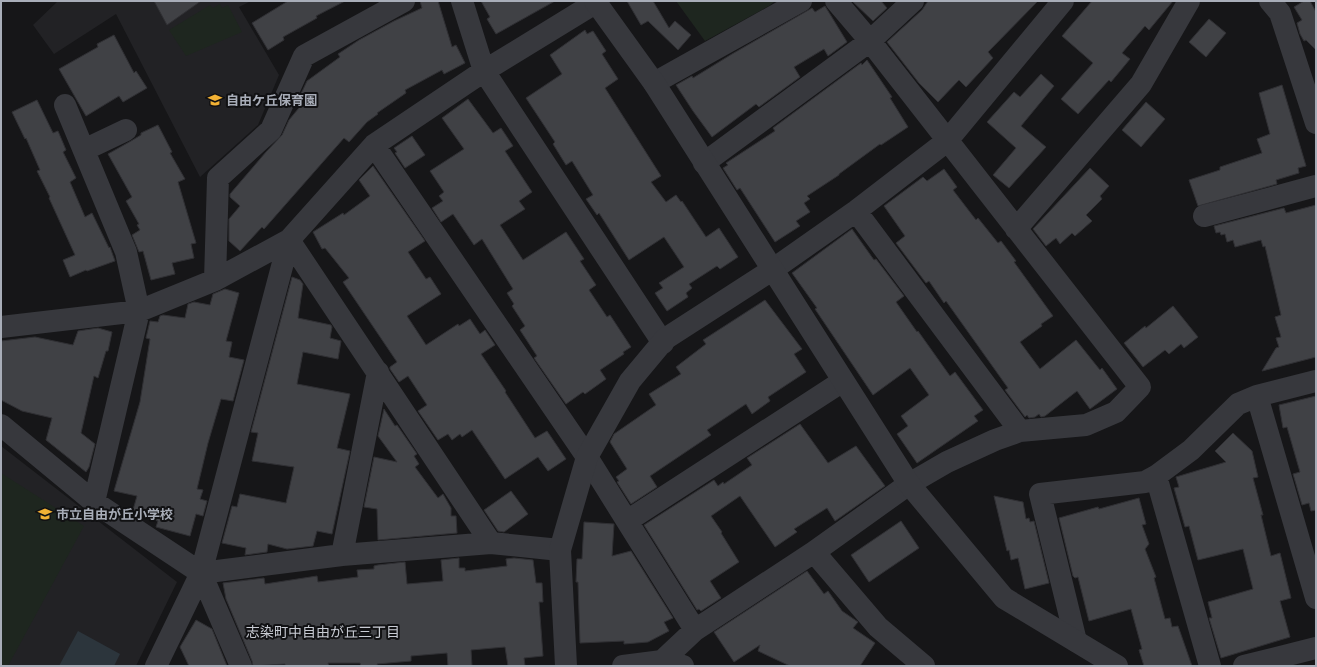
<svg xmlns="http://www.w3.org/2000/svg" width="1317" height="667" font-family="Barlow,'Noto Sans JP',sans-serif">
	<rect width="100%" height="100%" fill="#161618"/>
	<path fill="#222225" d="M58,1H251L239,7L279,75L258,125L200,177L116,14L54,54L33,25Z
		M1,446L177,582L136,666H1Z"/>
	<path fill="#1e261f" d="M676,1H775L769,6L705,41Z
		M220,4L222,8L228,5L242,32L186,56L169,30L210,5L213,8Z
		M1,473L84,526L8,666H1Z"/>
	<path fill="#2c353c" d="M78,631L120,654L114,666H59Z"/>
	<path fill="#404145" stroke="#303034" d="M154,1H201L167,25Z
		M288,1H345L316,16L317,18L283,37L284,40L268,50L252,23Z
		M420,1H438L452,47L456,45L465,63L444,74L442,70L405,90L406,93L377,113L378,114L367,122L349,142L344,138L264,229L262,227L240,251L229,241V219L240,206L230,197V194L266,152L282,135L289,120L303,103L299,98L307,81L340,57L338,54L359,40L394,21L422,8Z
		M481,1H555L496,34L487,19L490,17Z
		M627,1H653L669,28L675,21L691,35L678,50L648,21L641,25Z
		M852,1H881L887,8L873,21Z
		M928,1H1038L988,52L993,58L966,87L959,80L938,102L919,83L887,42L922,10Z
		M1092,1H1173L1149,30L1145,26L1122,53L1130,59L1111,82L1109,80L1078,114L1061,99L1093,63L1062,36Z
		M1304,1H1310L1316,12V50L1306,40L1304,41L1300,34L1297,23L1302,20L1294,7Z
		M825,6L847,42L828,56L824,49L794,67L800,77L759,107L756,104L712,137L693,111L676,85L692,76L693,78L732,54L812,8L815,12Z
		M1209,19L1226,33L1206,57L1189,42Z
		M585,30L587,34L593,31L606,51L602,54L618,79L605,88L661,176L651,182L666,202L676,195L681,202L682,201L706,237L719,228L738,257L720,269L717,266L689,284L692,288L686,293L688,297L667,311L655,293L663,288L659,283L684,267L664,237L629,260L599,213L597,215L586,199L593,195L572,161L566,165L553,144L555,142L526,98L562,74L550,55Z
		M114,35L134,73L136,71L147,88L123,102L119,96L86,116L59,69L98,47L97,44Z
		M867,60L892,97L890,98L908,127L881,145L880,144L839,174V175L807,196L810,199L804,203L810,212L796,221L800,226L775,242L740,188L737,190L723,168L728,165L726,163L775,131L773,128L861,63L862,65Z
		M1041,74L1054,86L1021,126L1046,147L1009,188L993,175L1016,148L987,122L1014,92L1020,97Z
		M1282,85L1306,166L1298,168L1299,173L1276,180L1277,184L1198,206L1189,180L1220,170V167L1262,153L1257,139L1270,134L1259,93Z
		M468,99L493,133L501,128L513,146L505,151L532,192L519,201L525,209L500,225L523,260L566,232L584,259L580,261L596,285L589,290L607,317L610,315L631,347L623,352L624,354L600,370L606,379L585,394L583,392L566,404L534,358L537,356L520,330L525,326L512,306L514,304L507,293L513,289L482,239L474,245L453,214L441,222L432,208L443,201L439,196L444,192L430,171L464,149L442,118Z
		M37,100L53,133L58,131L66,150L63,152L76,178L70,182L85,217L92,213L109,248L110,247L115,261L87,271L86,270L70,277L63,260L75,255L49,198L50,197L37,171L40,170L26,138L25,139L12,112Z
		M1146,102L1165,119L1141,147L1122,130Z
		M158,125L172,152L170,153L185,179L178,182L196,243L191,244L194,258L172,263L175,274L151,280L143,251L139,252L132,235L140,230L137,225L139,224L126,201L132,197L108,154L131,141L141,135V133Z
		M412,136L425,155L405,168L395,153L397,152L394,148Z
		M373,166L425,241L408,252L426,279L430,277L441,294L407,316L426,345L458,324L459,326L470,319L480,334L485,330L495,345L481,354L506,391L505,392L535,438L547,431L566,459L548,471L538,457L505,479L472,430L462,437L460,434L452,440L448,434L438,440L418,411L427,405L408,376L399,382L390,369V367L397,362L343,282L349,278L325,248L322,249L313,232L343,213L344,215L370,196L359,180Z
		M1090,168L1109,186L1100,196L1102,199L1086,215L1092,221L1075,236L1072,233L1060,244L1056,238L1046,246L1033,229Z
		M944,169L957,187L953,190L976,220L978,218L998,243L1001,241L1016,261L1014,262L1053,316L1041,324L1042,326L1020,342L1040,369L1076,340L1100,370L1102,368L1117,389L1090,409L1077,391L1045,416L1041,417L1039,414L1035,417L1029,418L1027,415L1025,417L1005,390L1008,388L946,301L944,303L929,281L926,283L896,243L905,236L884,206L923,177L927,181Z
		M1316,205V357L1262,371L1276,348L1279,347L1276,338L1281,337L1275,317L1281,315L1265,246L1263,247L1261,240L1235,247L1233,240L1227,242L1225,234L1221,235L1220,232L1216,233L1214,226L1284,208L1286,213Z
		M852,229L874,260L876,259L904,296L896,302L917,332L918,331L950,376L955,372L983,410L974,416L978,421L917,463L897,434L908,426L901,416L929,395L910,368L873,395L815,309L817,308L792,273Z
		M292,277L300,280L303,284L298,318L331,325L332,327L330,338L341,341L338,359L303,352L297,384L350,394L337,448L350,451L332,534L317,531L313,546L287,549L268,544L267,552L245,555L246,548L222,543L232,506L237,507L240,494L286,503L294,467L252,461L258,433L251,432Z
		M225,289L239,293L226,341L232,342L229,357L244,360L233,401L221,399L208,443L197,489L203,490L200,499L207,501L203,516L196,514L190,536L156,527L158,521L141,517L143,512L133,510L137,496L114,491L140,402L150,339L146,338L150,321L158,322L160,316L163,315L185,318L188,304L194,302L210,305L213,294Z
		M765,300L802,349L794,354L806,372L768,397L770,401L752,414L746,404L707,430L711,435L650,476L657,487L631,504L617,482L619,481L616,477L627,469L610,442L614,434L656,405L649,394L681,374L676,367L706,344L703,340Z
		M1173,306L1198,337L1184,348L1181,344L1169,354L1165,350L1143,367L1124,343L1145,326L1146,328Z
		M98,328L112,332L108,351H106L98,378L94,376L81,433L95,444L89,467L86,472L46,440L52,418L22,411L1,400V341L35,337L73,345L78,331Z
		M1316,396V510L1311,511L1309,503L1302,505L1293,474L1300,472L1287,427L1283,428L1279,405Z
		M384,409L395,426L397,425L417,454L414,456L419,464L415,467L438,498L443,494L451,508V516H456L457,533L378,540L377,509L364,507L374,457L397,462L378,436Z
		M800,424L828,463L856,446L885,486L835,521L827,508L794,529L797,532L775,547L740,496L711,516L722,532L721,533L739,562L710,581L721,598L701,611L699,609L697,610L644,525L714,480L718,486L723,482L724,484L752,465L747,458Z
		M1233,433L1252,451L1258,477L1253,478L1263,515H1261L1271,556L1280,553L1291,598L1280,601L1290,637L1221,658L1209,618H1212L1208,602L1253,589L1243,549L1198,560L1189,526L1185,527L1174,488L1179,487L1176,477L1226,462L1215,451Z
		M511,491L528,514L504,532L498,531L484,510Z
		M994,496L1023,502L1026,519L1029,518L1030,522L1034,521L1049,583L1025,589L1018,558L1011,560L1009,550L1007,551Z
		M1139,498L1146,524L1142,525L1149,544L1145,549L1156,577L1154,578L1165,619L1170,618L1172,627L1178,626L1192,666H1144L1139,650L1142,649L1131,609L1089,621L1078,577L1075,578L1073,576L1059,518L1098,507L1099,509Z
		M901,521L919,548L869,582L851,555Z
		M584,522L614,524L612,556L631,551L673,618L664,622L669,631L648,642L624,644V641L580,643L578,582H576L577,559H582Z
		M459,558V568H465V571L507,566L506,559L514,558L533,560L536,583H542L543,602H539L543,656L524,658L525,666H508L505,647L471,650L472,666H448L447,653L411,656V661L377,664L378,666H361L360,663H328L329,666H285V664L253,666L252,661L226,599L223,583L264,578L265,584L317,576L318,582L358,577L357,570L374,569V566L378,565L405,562L407,584L443,581L441,560Z
		M807,571L824,594L828,591L842,611L858,622L853,628L875,643L860,666H790L758,651L760,645L734,662L714,632Z
		M196,620L212,629L227,666H189L180,647Z"/>
	<g fill="none" stroke-linecap="round" stroke-linejoin="round">
		<path stroke="#37383d" stroke-width="22" d="M462,1L484,71L663,343
			M1270,1L1280,13L1316,123
			M654,83L801,1
			M65,105L126,252L139,311L94,502
			M374,145L587,457L695,630
			M84,150L126,130
			M704,163L870,41L913,1
			M856,211L1020,431
			M1204,216L1316,186
			M1016,229L1141,84L1189,1
			M289,240L491,543
			M772,270L856,211L947,141L1063,1
			M215,280L218,178L271,130L304,56L404,1
			M1,327L139,311L215,280L289,240L374,145L484,71L595,3
			M1257,396L1316,598
			M1,425L94,502L201,573L241,666
			M1156,476L1210,666
			M627,521L843,381
			M814,552L878,627L924,666
			M342,555L378,372
			M201,573L342,555L491,543L560,550
			M1076,641L1040,494L1145,482L1156,476L1191,450L1238,404L1257,396L1316,381
			M662,661L695,630L814,552L909,484L947,462L995,440L1020,431L1086,425L1116,412L1140,387L870,41L836,1
			M156,666L201,573L289,240
			M623,666L662,661L683,666
			M1244,666L1316,648"/>
		<path stroke="#37383d" stroke-width="22" d="M595,1L654,83L909,484L1004,598L1117,666
			M566,666L560,550L587,457L630,381L665,339L772,270"/>
	</g>
	<defs>
		<symbol id="school-bare" viewBox="-9 -9 18 18"><path d="M0-5L7-2L0 1L-7-2ZM-4 1L0 2.5L4 1V4Q0 6-4 4Z" fill="#f2b134" stroke="#111113" stroke-width="2.5" paint-order="stroke"/></symbol>
	</defs>
	<g fill-rule="evenodd">
		<use href="#school-bare" x="205" y="90" width="20" height="20"/>
		<use href="#school-bare" x="35" y="504" width="20" height="20"/>
	</g>
	<g text-anchor="middle" dominant-baseline="central" stroke-width="4" stroke-linejoin="round" paint-order="stroke">
		<g font-size="13" font-weight="bold" fill="#a8adb8" stroke="#111113" text-anchor="start">
			<text x="226" y="100">自由ケ丘保育園</text>
			<text x="56" y="514">市立自由が丘小学校</text>
		</g>
		<g font-size="14" fill="#c9ccd4" stroke="#111113">
			<text x="323" y="631">志染町中自由が丘三丁目</text>
		</g>
	</g>
	<rect width="1317" height="667" fill="none" stroke="#a8adb8" stroke-width="4"/>
</svg>
